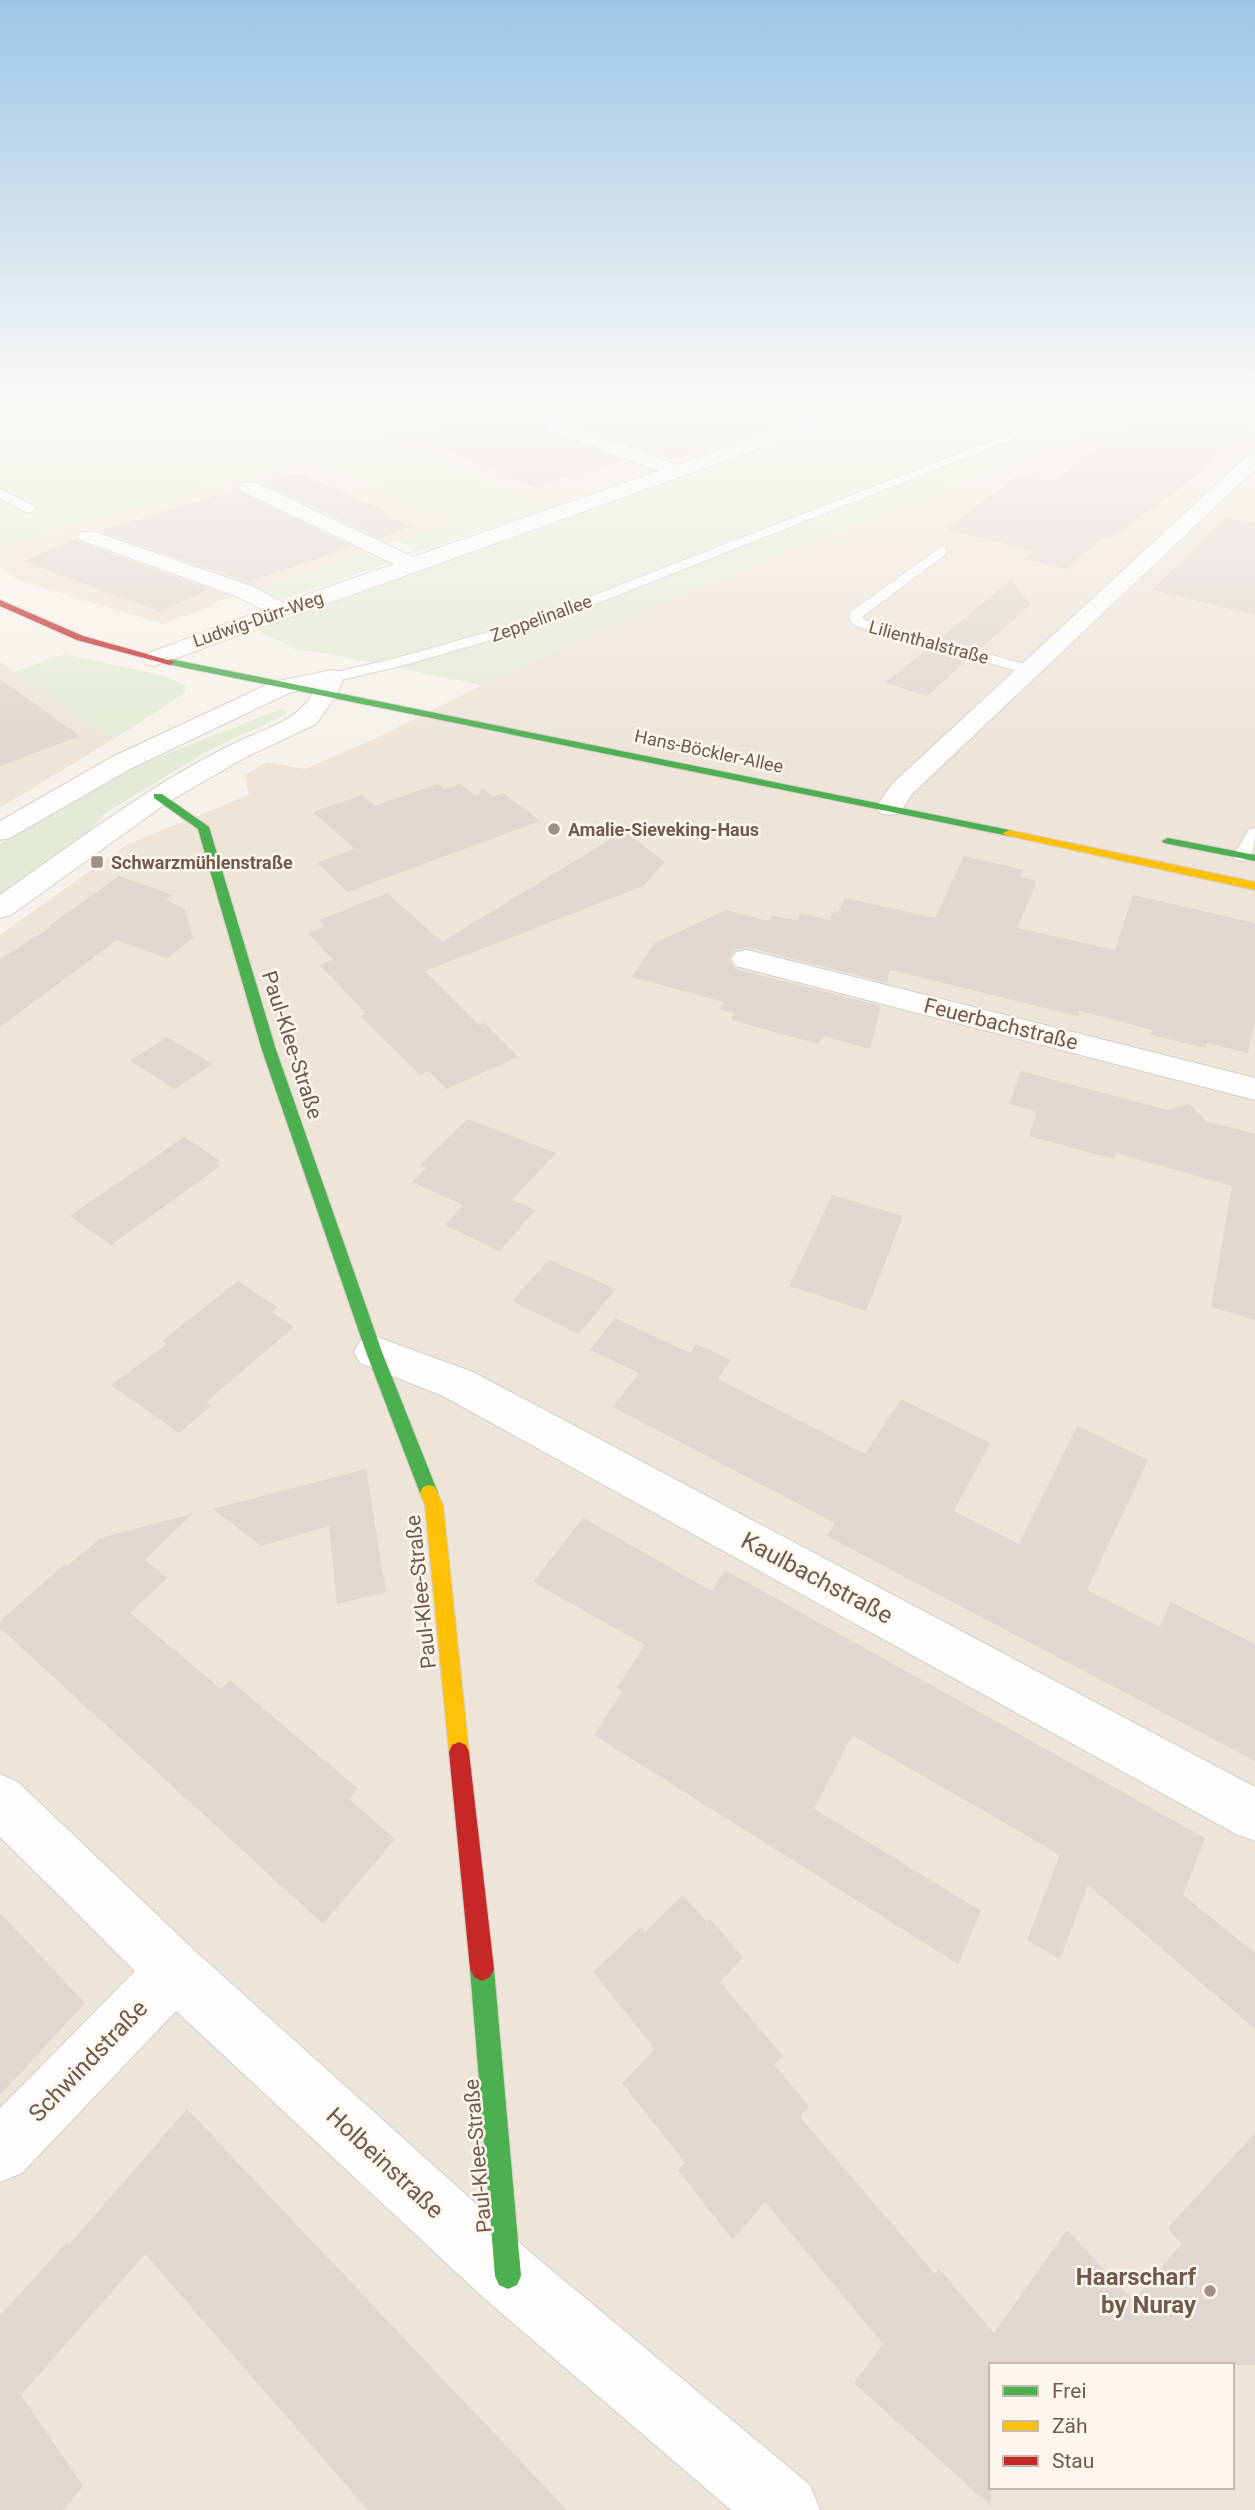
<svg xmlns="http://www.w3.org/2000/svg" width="1255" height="2510" font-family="Roboto,sans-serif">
	<rect width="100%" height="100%" fill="#f6f1ea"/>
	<path fill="#eee4d8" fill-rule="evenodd" d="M432,404H880L548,509L366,431Z
		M1154,404H1255V2510H0V935L128,844L249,795L245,775L267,762L305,769L381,736L482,685L666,601ZM991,2365H1232V2487H991Z
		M310,456L459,521L210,604L213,607L163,624L20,581L0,568V547Z
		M0,662L112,740L0,808Z"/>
	<path fill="#e3ebd6" d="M56,404H432L366,431L548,509L409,555L405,554L415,549L398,541L458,521L310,456L0,547V432Z
		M887,404H1154L666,601L482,685L325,653L297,650L280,641L257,633L268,622L286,614Z
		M370,551L391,562L282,599L256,589Z
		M64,654L165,676L185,685V693L112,740L14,672Z
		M278,710H287V714L209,750L104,814L63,861L0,903V844L81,793L161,756Z"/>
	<path fill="#dfd7d0" d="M525,404H548L533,418L546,431L622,460L535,488L419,439L426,437L419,434Z
		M587,404H808L819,412L684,457L679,456L671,459L560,418L579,411Z
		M1157,404H1255V422L1202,472L1111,538L1105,536L1066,569L1024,559L1034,550L945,529L1020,474L1053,482Z
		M296,472L388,512L382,514L412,527L379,538L261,482Z
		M238,489L352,547L248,582L99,531Z
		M1225,517L1255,523V615L1152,590Z
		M77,539L80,542L208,589L160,612L23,561Z
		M1011,580L1031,604L980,649L940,638Z
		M927,649L967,660L927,696L885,683Z
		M0,679L80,736L0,766Z
		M438,784L445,789L460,784L476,796L483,789L493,797L503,793L540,821L348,892L317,863L355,849L313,812L362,795L375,806Z
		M624,831L665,862L643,886L425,971L479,1025L484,1023L518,1057L446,1089L428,1071L420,1075L360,1016L366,1014L320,965L333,960L308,933L325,926L319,920L387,893L442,942Z
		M964,856L1023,870L1020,877L1037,881L1017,928L1115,950L1133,895L1255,923V1020L1248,1053L1207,1043L1206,1048L1151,1035L1152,1030L1080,1011L1078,1016L890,970L887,983L748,947L734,950L728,959L735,969L881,1006L870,1049L823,1036L818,1044L731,1020L735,1013L720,1009L724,1002L632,977L655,943L726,910L769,921L772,916L797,920L801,913L829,920L834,912H838L845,898L935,918Z
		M119,876L173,895L166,900L185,909L193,938L167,958L117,940L0,1027V959L51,927L49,926Z
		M167,1037L213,1064L175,1089L130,1061Z
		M1021,1071L1167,1110L1189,1104L1206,1121L1255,1134V1320L1211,1307L1232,1186L1116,1153L1114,1159L1029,1136L1037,1112L1009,1104Z
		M468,1119L556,1153L512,1200L536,1210L499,1251L445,1225L463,1205L412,1182L426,1168L420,1165Z
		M184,1137L220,1161L216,1163L220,1166L111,1245L70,1216Z
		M832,1195L903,1216L866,1311L789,1286Z
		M549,1260L616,1289L579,1334L512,1301Z
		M238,1281L277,1307L272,1312L294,1327L206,1402L211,1406L179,1433L111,1385L167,1344L162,1341Z
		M615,1318L690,1353L696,1344L731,1360L718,1379L865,1454L901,1399L990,1443L954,1511L1019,1544L1077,1426L1148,1460L1087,1590L1160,1627L1171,1602L1255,1644V1761L827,1536L835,1523L613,1407L639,1373L590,1350Z
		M366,1469L386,1592L337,1604L329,1526L261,1546L213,1509Z
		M192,1514L145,1560L167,1578L130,1613L221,1689L230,1680L358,1789L349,1799L395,1839L323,1924L0,1628V1621L65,1564L68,1566L100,1538Z
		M583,1518L712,1591L725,1570L1205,1838L1183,1895L1255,1953V2029L1088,1885L1060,1959L1027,1940L1060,1855L852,1735L814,1809L981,1911L958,1964L594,1735L622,1692L617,1688L645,1645L533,1582Z
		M683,1895L707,1922L710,1919L743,1957L720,1982L783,2056L774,2065L809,2106L800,2117L935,2274L939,2269L994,2333L1067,2230L1133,2300L1182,2244L1168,2228L1255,2133V2365H991V2506L854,2383L883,2344L765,2202L733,2240L678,2170L685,2162L622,2083L655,2049L593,1972L641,1927L645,1932Z
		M0,1913L85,2003L0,2095Z
		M187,2109L435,2371L567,2510H368L145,2254L21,2395L83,2486L63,2510H0V2316L67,2242L69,2245Z"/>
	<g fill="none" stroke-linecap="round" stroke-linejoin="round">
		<defs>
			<path id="lane" d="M41,404H55L0,432V425Z
				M857,404H873L843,415L838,412Z
				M1086,404H1101L540,626L401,666L332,682L324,677L327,674L393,659L530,620Z
				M0,489L34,506L36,509L30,513L26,512L0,498Z
				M941,547L946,548V554L862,617L865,620L1035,667L1038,670L1035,673H1025L855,626L849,619V613Z
				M1255,828C1255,841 1255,858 1242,861L1236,860L1233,856L1249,829Z"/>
			<path id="street" d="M558,404H584C578,413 564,411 555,418L559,421L677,465L826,412L810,404C824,404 841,401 852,412L849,416L154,666L146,664L142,659L146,654L263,610L238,597L81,540L78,536L81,532H95L254,587L283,603L394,564L242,491L239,487L242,483H256L413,557L659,471L547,429L536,418L547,407Z
				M1255,453V469L911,795L900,813L890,815L880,813L876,807L892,784L1248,455Z
				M332,670L340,672L344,677L336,696L316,724L246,757L168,802L11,915L0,918V895C77,841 153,782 239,741C269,727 302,720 316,687L289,693L130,769L10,838L0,840V821L112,757L273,682Z
				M747,950L1255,1078V1100L736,966L731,959L736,952Z
				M374,1336L473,1372L1255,1787V1841L1236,1834L443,1396L360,1363L354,1352L360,1341Z
				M0,1774L18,1782L195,1951L531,2253L810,2485L820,2510H731L485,2299L176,2011L22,2173L0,2182V2108L135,1971L0,1837Z"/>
			<path id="fast" d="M170,659L1009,830L1015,833L1009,836L167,664L165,662Z
				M154,794H162L209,827L276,1050L382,1352L438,1493L435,1499L429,1501L423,1499L420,1493L366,1352L262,1050L198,829L154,798Z
				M1168,838L1255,855V861L1164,843L1162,841Z
				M482,1957L490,1961L494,1969L521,2276L517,2285L508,2289L499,2285L495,2276L470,1969L474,1961Z"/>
			<path id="slow" d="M1009,830L1255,882V890L1005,835L1003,833Z
				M429,1485L435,1487L443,1505L469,1752L466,1759L459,1762L452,1759L449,1752L425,1505L420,1493L423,1487Z"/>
			<path id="jam" d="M0,600L83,636L175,662L170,665L77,640L0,606Z
				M459,1742L466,1745L469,1752L494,1969L490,1977L482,1981L474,1977L470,1969L449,1752L452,1745Z"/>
		</defs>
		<use href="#lane" stroke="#d5cec8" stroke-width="2"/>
		<use href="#street" stroke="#d5cec8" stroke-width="2"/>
		<use href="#fast" stroke="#d4cec7" stroke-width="2"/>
		<use href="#slow" stroke="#d4cec7" stroke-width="2"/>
		<use href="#jam" stroke="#d4cec7" stroke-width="2"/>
		<use href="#lane" fill="#fefdfc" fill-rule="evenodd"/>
		<use href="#street" fill="#fefdfc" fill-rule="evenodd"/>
		<use href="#fast" fill="#4caf50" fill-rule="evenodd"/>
		<use href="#slow" fill="#ffc107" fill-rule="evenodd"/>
		<use href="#jam" fill="#c62828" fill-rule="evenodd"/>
	</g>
	<linearGradient id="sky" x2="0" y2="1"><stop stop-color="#9dc6e6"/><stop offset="0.53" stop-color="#fbf9f6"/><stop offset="1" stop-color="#fbf9f6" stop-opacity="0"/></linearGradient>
	<rect width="1255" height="756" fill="url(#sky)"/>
	<g fill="#9f8f84" stroke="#fdf6ec" stroke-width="2.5">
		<circle cx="554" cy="829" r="7"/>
		<rect x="90" y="855" width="14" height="14" rx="3.5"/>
		<circle cx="1210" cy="2291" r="7"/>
	</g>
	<g text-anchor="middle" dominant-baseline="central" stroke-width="5" stroke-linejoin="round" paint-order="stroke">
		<g font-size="18" fill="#705a4d" stroke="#fdf6ec">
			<text transform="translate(541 618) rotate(-20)">Zeppelinallee</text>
			<text transform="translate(258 619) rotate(-19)">Ludwig-Dürr-Weg</text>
			<text transform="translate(929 642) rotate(15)">Lilienthalstraße</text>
			<text transform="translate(709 751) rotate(12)">Hans-Böckler-Allee</text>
		</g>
		<g font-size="18" font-weight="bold" fill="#705a4d" stroke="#fdf6ec" text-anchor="start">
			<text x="568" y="829">Amalie-Sieveking-Haus</text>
			<text x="111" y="862">Schwarzmühlenstraße</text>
		</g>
		<g font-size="21" fill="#705a4d" stroke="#fdf6ec">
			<text transform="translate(1001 1024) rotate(14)">Feuerbachstraße</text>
			<text transform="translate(292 1045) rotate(72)">Paul-Klee-Straße</text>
			<text transform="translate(421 1592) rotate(-96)">Paul-Klee-Straße</text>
			<text transform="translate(478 2156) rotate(-95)">Paul-Klee-Straße</text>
		</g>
		<g font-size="24" fill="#705a4d" stroke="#fdf6ec">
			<text transform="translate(817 1578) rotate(28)">Kaulbachstraße</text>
			<text transform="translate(88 2061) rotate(-46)">Schwindstraße</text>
			<text transform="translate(385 2163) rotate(43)">Holbeinstraße</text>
		</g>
		<g font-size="24" font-weight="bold" fill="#705a4d" stroke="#fdf6ec" text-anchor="end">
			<text x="1196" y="2277">Haarscharf<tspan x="1196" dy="28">by Nuray</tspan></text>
		</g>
	</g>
	<rect x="989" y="2363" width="245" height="126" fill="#fdf6ec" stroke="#c5b8ac" stroke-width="2"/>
	<rect x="1003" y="2386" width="35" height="10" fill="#4caf50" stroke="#c5b8ac" stroke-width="2"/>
	<text x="1052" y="2398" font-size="21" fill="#705a4d">Frei</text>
	<rect x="1003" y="2421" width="35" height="10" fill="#ffc107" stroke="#c5b8ac" stroke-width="2"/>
	<text x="1052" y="2433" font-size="21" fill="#705a4d">Zäh</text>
	<rect x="1003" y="2456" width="35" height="10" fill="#c62828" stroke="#c5b8ac" stroke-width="2"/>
	<text x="1052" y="2468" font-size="21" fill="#705a4d">Stau</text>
</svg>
